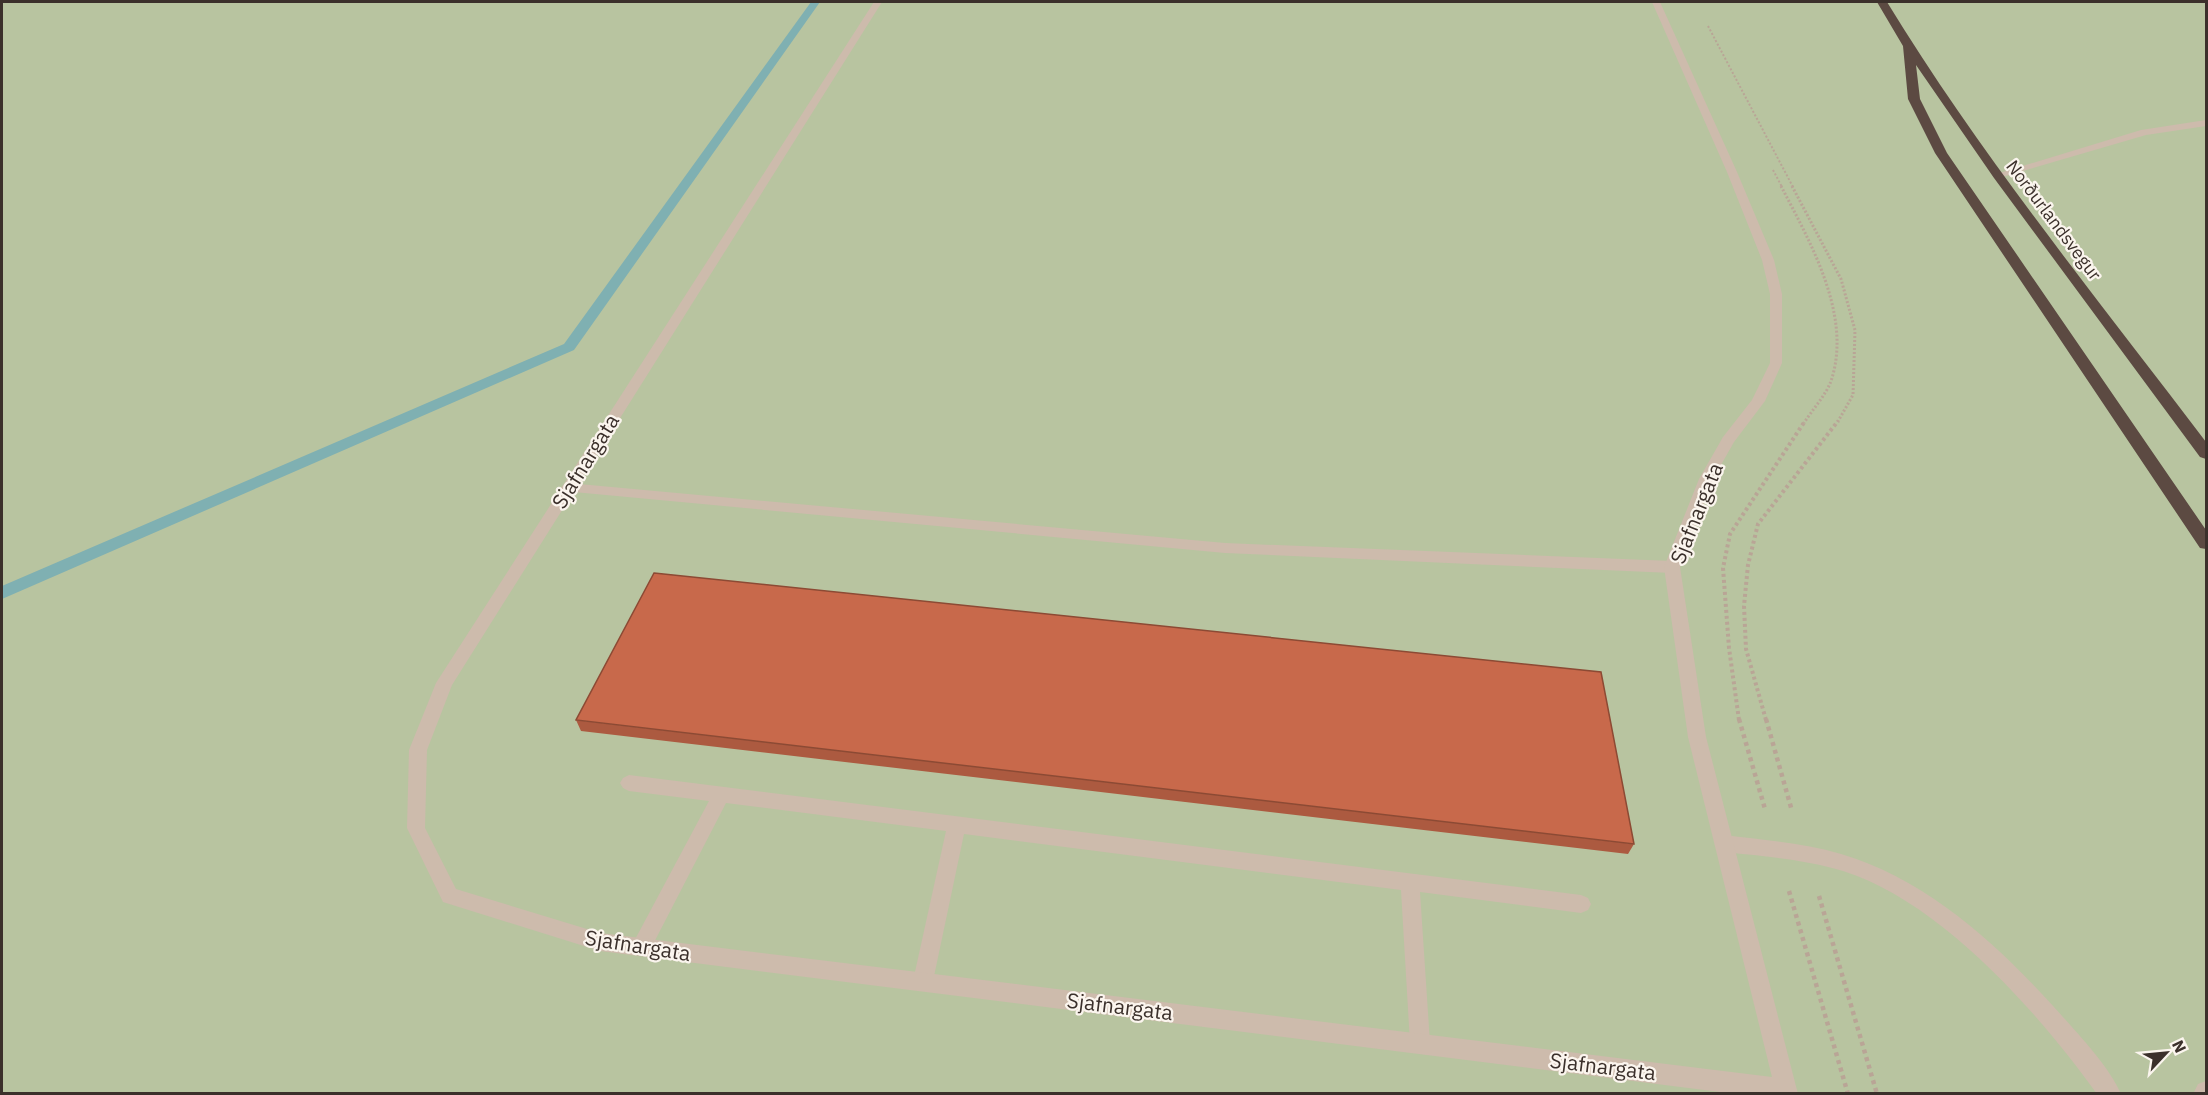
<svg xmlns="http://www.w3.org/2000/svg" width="2208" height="1095" font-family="'IBM Plex Sans',sans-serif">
	<rect width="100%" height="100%" fill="#f4ebe1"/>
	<path fill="#b8c4a0" d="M2,2H2206V1093L2,1094Z"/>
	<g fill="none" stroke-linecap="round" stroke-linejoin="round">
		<path fill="#7fb0b2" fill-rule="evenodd" d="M811,2H820L574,350L2,599V586L564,344Z"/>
		<path stroke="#b9a596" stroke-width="2" stroke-dasharray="2 2" stroke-linecap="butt" d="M1708,26L1793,187
			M1773,170L1782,187"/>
		<path stroke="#b9a596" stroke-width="3" stroke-dasharray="2 2" stroke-linecap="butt" d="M1781,186C1810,242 1853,316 1831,381C1826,395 1812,410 1804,423
			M1792,186L1841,279L1855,330L1853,395L1837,423"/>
		<path stroke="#b9a596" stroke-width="4" stroke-dasharray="3 3" stroke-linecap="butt" d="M1739,720L1729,648L1723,568L1730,534L1805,421
			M1766,720L1746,649L1744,606L1748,565L1758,524L1838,421"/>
		<path stroke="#b9a596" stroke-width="4.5" stroke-dasharray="4 4" stroke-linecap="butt" d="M1739,719L1765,809
			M1766,719L1792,811
			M1789,891L1848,1094
			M1819,896L1877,1094"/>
		<path fill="#cdbbac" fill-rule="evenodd" d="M2206,120V126L2146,135L2002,177L1993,175L2141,130Z
			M568,483L1225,543L1672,561L1680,567L1672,573L1225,553L563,491L561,488L563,485Z
			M629,775L1581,895L1588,898L1591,904L1588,910L1581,913L1420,892L1430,1043L1427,1050L1420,1053L1413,1050L1410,1043L1401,890L964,834L933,981L930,988L923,991L916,988L913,981L946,831L726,803L648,954L641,956L634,954L631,947L709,801L629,791L623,788L620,783L623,778Z
			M1724,835C1763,840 1803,843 1841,854C1926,879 1996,943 2054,1007C2075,1031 2108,1064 2121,1094H2097C2038,1012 1941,902 1843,871C1817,863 1789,859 1762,856C1748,854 1731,854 1717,849L1715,843L1717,837Z
			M2206,1081V1094H2193L2198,1084Z"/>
		<path fill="#cdbbac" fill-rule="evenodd" d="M874,2H882L452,685L427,750L425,828L456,889L600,933L1772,1077L1688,737L1664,567L1699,479L1723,437L1752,400L1770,363V294L1762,260L1727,172L1652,2H1660L1737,172L1774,260L1782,294V363L1765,401L1734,442L1713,479L1680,567L1706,737L1798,1094H1736L600,951L443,902L407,828L409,750L436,683Z"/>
		<path fill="#5c4a42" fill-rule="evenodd" d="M1877,2H1887C1981,156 2097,298 2206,442V459L2200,457L1994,178L1916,65L1920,99L1947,153L2206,530V549L2200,548L1935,153L1908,99L1903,46Z"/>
	</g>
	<path fill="#ac5a40" d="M576,720L1634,844L1628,854L581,731Z"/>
	<path fill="#c8694b" stroke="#8c4a34" stroke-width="1.5" d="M654,573L1601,672L1634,844L576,720Z"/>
	<g text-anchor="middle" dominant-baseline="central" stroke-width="4.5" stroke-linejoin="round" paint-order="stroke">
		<g font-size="18" fill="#3b302b" stroke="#fbf5ee">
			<text transform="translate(2054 220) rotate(53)">Norðurlandsvegur</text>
		</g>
		<g font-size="21" fill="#3b302b" stroke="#fbf5ee">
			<text transform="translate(585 461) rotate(-58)">Sjafnargata</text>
			<text transform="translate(1696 513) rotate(-68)">Sjafnargata</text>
			<text transform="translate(638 945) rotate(9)">Sjafnargata</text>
			<text transform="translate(1120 1006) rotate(7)">Sjafnargata</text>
			<text transform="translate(1603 1066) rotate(7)">Sjafnargata</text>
		</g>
	</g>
	<rect width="2208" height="1095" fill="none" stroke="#3b302b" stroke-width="6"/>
	<g transform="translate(2166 1053) rotate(64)" stroke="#fbf5ee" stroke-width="4.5" paint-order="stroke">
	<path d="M0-4.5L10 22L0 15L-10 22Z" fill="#3b302b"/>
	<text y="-9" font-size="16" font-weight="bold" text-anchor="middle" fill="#3b302b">N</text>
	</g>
</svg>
